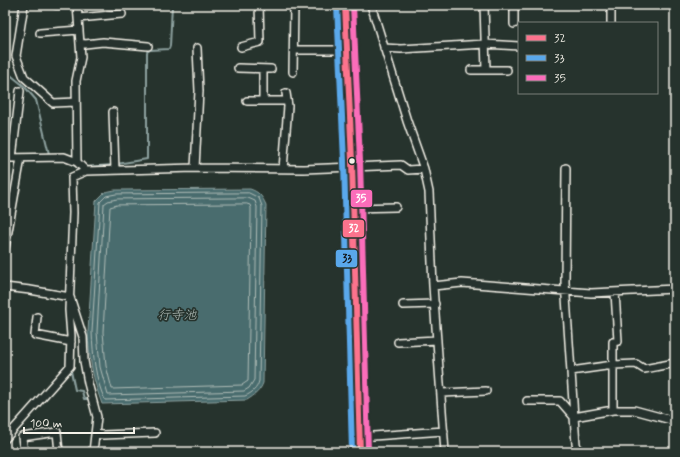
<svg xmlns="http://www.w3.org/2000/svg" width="680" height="457" font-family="Mynerve,'Klee One',sans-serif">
	<rect width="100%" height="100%" fill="#26332d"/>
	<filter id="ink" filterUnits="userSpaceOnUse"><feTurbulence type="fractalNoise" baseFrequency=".025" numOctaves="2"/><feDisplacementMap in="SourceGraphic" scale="8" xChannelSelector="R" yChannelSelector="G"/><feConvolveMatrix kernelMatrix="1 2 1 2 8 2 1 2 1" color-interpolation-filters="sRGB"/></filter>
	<g filter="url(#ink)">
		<path fill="#496c6e" stroke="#8da19f" d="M250,189C259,192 262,196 266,205L263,383C260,391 255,395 247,400L102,404C93,380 89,358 88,332L96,201L105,192L115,190Z"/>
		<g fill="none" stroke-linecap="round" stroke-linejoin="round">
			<path stroke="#b0bcb7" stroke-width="1" d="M249,193L259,198L262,206L259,381C257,389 252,393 245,396L105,400C95,379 93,355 92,332L100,202L106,196L116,194Z
				M248,198L255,201L257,207L254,380L249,388L244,391L108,395L100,367L97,332L104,204L108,201L117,199Z
				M247,204L250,205L251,208V217L248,381L242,385L112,389L106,366L103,332L110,207L117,205Z"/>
			<path stroke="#8da19f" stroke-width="2" d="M5,68L8,73L24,86L36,100L49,154
				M70,163L78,168L76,173
				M117,164L147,159V52L150,50L169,49L170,46L172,5
				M85,167L113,165
				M71,371L75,390L82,391L84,399H90"/>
			<defs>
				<path id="street" d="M24,5L16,56L24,77L53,103L76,102
					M56,5H62
					M77,5L81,57L76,81L77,162
					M371,5L407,121L424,169L429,192L433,286L445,452
					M484,5L486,70
					M611,5V23
					M78,18L122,14
					M514,24V5
					M40,33L79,30
					M80,43L85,44L103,42L148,46
					M241,47L260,42L259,5
					M384,48L401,49L485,44L519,46
					M294,50H347
					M238,68L271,69
					M263,69V101
					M471,70H507
					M293,72L294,6
					M247,101H287
					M113,112L115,170
					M5,158L64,157L77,162L86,171L195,168L304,169L401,165L408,170L424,169
					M12,158L20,91
					M195,168L199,91L197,48
					M566,168L565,282L574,417
					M283,169L288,106L286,93
					M353,208L396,207
					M5,248L21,158
					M433,286L462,283L591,293L675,289
					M5,287L30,290L70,297L83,337L84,361L88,383L97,417L93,452
					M403,305L435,304
					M37,317L35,335L71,342
					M398,342L437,340
					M571,371L613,365L636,364L644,369L675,363
					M442,393L486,391
					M527,401H560L574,417
					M613,410H634L675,421
					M95,434L103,435L155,433
					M359,437L444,431
					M5,439L70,366L71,336L69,310L73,213L72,177L86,171
					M24,452L22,437L57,432L59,452
					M579,452L576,444L574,417L613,410V342L618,341L615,292"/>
				<path id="secondary" d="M345,5L352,161L360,452"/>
			</defs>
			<use href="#street" stroke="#f4f1e8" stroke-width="10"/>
			<use href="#secondary" stroke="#f4f1e8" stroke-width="13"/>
			<use href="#street" stroke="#26332d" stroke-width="7"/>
			<use href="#secondary" stroke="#26332d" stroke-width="10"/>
			<defs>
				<path id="bus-1" d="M345,5L352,161L360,452"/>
				<path id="bus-2" d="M337,5L344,161L352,452"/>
				<path id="bus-3" d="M353,5L360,161L368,452"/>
			</defs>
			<use href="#bus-1" stroke="#26332d" stroke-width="9"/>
			<use href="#bus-2" stroke="#26332d" stroke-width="9"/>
			<use href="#bus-3" stroke="#26332d" stroke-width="9"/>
			<use href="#bus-1" stroke="#fc738d" stroke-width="6"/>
			<use href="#bus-2" stroke="#5aa8eb" stroke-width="6"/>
			<use href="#bus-3" stroke="#fb6dba" stroke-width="6"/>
		</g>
	</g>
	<circle fill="#f4f1e8" stroke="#26332d" stroke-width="1.5" cx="352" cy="161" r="3.5"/>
	<g text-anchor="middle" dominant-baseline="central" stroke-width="3.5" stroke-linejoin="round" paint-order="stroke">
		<g font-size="13" font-style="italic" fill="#b0bcb7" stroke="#26332d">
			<text x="177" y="315">行寺池</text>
		</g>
	</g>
	<g stroke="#26332d" stroke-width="1.5">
		<rect x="350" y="189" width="23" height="19" rx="4" fill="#fb6dba"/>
		<rect x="342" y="219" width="23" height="19" rx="4" fill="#fc738d"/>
		<rect x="335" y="249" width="23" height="19" rx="4" fill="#5aa8eb"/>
	</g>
	<g font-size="11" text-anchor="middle" font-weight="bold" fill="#fff">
		<text x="361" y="202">35</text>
		<text x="354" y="232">32</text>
	</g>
	<g font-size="11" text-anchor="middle" font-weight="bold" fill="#111">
		<text x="347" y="262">33</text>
	</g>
	<rect width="680" height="457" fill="none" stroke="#26332d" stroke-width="20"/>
	<rect x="10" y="10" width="660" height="437" fill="none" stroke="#f4f1e8" stroke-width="1.5" filter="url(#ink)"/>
	<rect x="518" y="22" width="140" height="72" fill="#26332d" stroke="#787f78"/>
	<rect x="526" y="35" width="20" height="6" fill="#fc738d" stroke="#787f78"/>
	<text x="554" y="42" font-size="12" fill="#f4f1e8">32</text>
	<rect x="526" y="55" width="20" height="6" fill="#5aa8eb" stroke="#787f78"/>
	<text x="554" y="62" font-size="12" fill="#f4f1e8">33</text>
	<rect x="526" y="75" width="20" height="6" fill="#fb6dba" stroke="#787f78"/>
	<text x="554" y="82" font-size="12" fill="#f4f1e8">35</text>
	<path d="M24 427v6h110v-6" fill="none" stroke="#f4f1e8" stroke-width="2"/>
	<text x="30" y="427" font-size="12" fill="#f4f1e8" stroke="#26332d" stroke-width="3" paint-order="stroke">100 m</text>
</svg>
